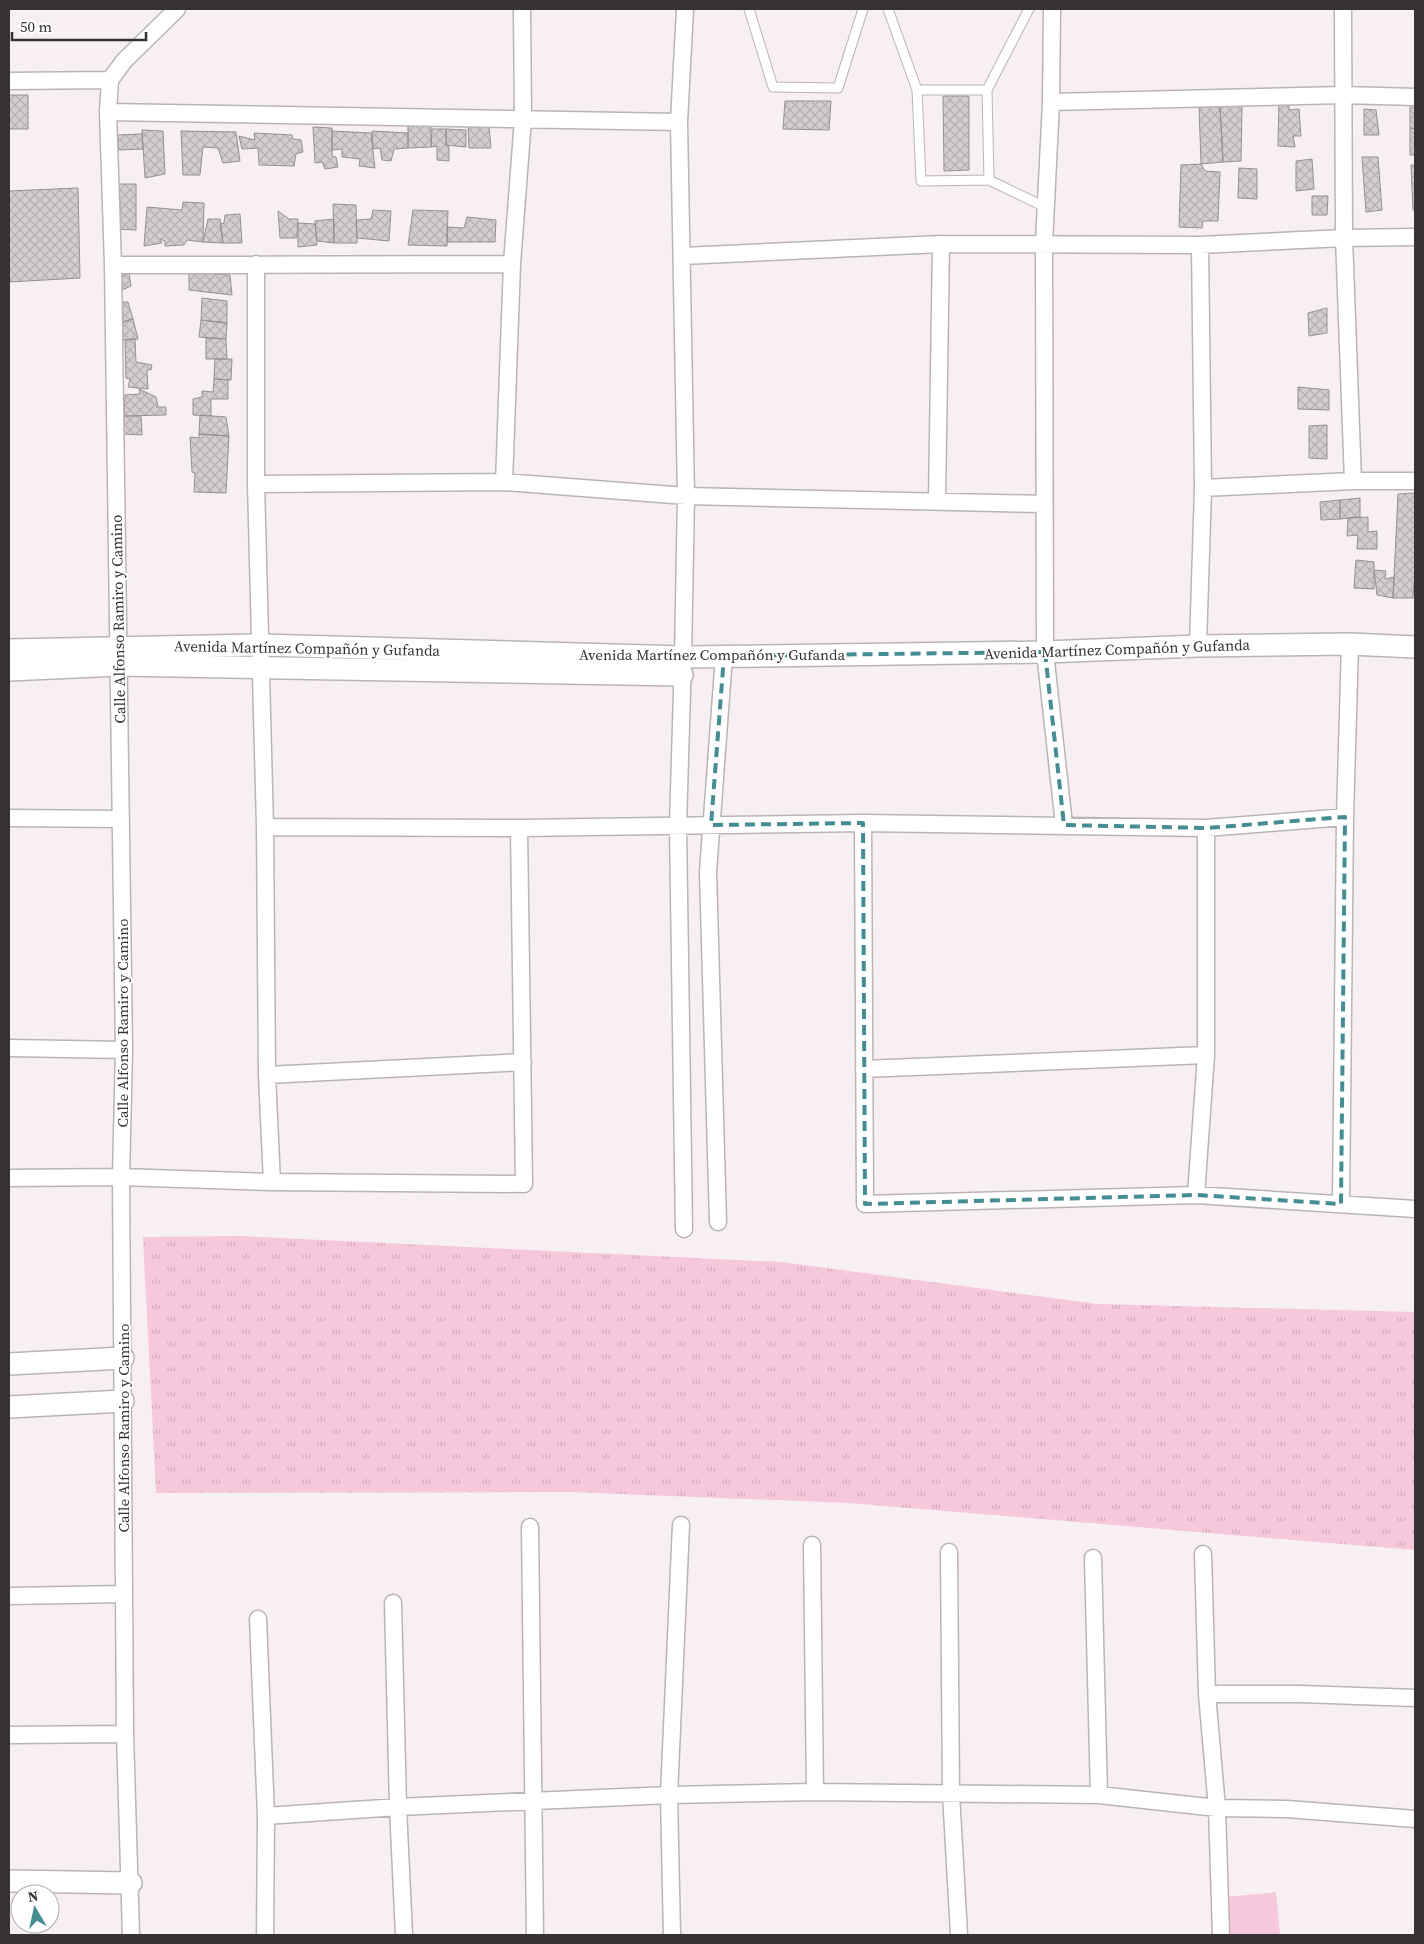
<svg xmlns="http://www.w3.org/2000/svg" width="1424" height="1944" font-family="'Source Serif 4',serif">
	<defs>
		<pattern id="grass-tufts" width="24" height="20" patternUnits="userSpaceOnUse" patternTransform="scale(1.25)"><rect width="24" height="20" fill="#f6c8db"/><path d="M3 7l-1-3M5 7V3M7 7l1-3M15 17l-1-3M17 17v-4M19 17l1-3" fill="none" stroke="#d4acbd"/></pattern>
		<pattern id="building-cross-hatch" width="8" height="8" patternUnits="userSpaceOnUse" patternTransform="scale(1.25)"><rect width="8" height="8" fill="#d4cccf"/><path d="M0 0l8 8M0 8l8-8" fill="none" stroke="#b7b0b2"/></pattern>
	</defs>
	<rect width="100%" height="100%" fill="#f7eff2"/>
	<path fill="url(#grass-tufts)" d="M239,1236L781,1262L1098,1304L1415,1312V1550L849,1503L571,1492L156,1493L143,1237Z"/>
	<path fill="#f6c8db" d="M1276,1892L1280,1935H1230L1226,1897Z"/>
	<path fill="url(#building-cross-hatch)" stroke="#979093" d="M9,95H28V129H9Z
		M943,96H969V170L944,171Z
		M1279,97H1289V110L1299,109L1301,136H1293L1295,147L1278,146Z
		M785,101H831L829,130L783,129Z
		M1410,101L1415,104V129L1410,128Z
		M1199,106H1220L1223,162L1201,164Z
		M1220,106H1242L1241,161L1223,162Z
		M1364,109L1376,110L1379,135H1364Z
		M408,121H431V147L408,148Z
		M489,126L491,148H469L468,127Z
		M313,127L332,128V156L336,157L338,167L325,169L322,162L315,163Z
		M1410,128L1415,129V155H1410Z
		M432,129H446V145L449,146V161L437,160V146L431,147Z
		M446,129L466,130V147L446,145Z
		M142,130L163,131L165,174L145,178Z
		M181,131L236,132L240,161L223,163L218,148L203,147L200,175H183Z
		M332,131L371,133L375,168L359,166L360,159L342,157V149L332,150Z
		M372,131L408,133V148L394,149L391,161L382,160L380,148L373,149Z
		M254,133L292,135L293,139L301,140L303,152L296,154L294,166L259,165L258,148L242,149L239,136L255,140Z
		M142,134L143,149L119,150L117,135Z
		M1362,157H1378L1382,210L1366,212Z
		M1312,159L1314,189L1296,191V161Z
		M1201,164L1205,171L1220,172L1218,221H1203L1202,228L1179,227L1181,165Z
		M1411,165H1415V210H1413Z
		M1239,168L1257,169V199L1238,198Z
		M118,184H136V230L114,229L111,213L121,215Z
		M78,188L80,278L9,282V191Z
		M1312,196H1328L1327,215H1312Z
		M183,202L204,203L203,242L187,240L184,245L165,246V241L160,239L162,243L144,246L147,207L182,210Z
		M333,204L356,205L357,243H334Z
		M373,210L391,211L389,241L357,238L356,220L371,219Z
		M413,210L448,211L447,246L408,245Z
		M278,211L289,219H298L297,238H280Z
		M240,214L242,243H223L220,224L224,223L225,215Z
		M467,217L496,220L495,242H447V227L464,228Z
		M208,219H220L223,243L203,242Z
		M334,219V243L317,241L315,221Z
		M298,223L315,224L317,245L298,247Z
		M189,272L230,275L232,295L189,290Z
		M129,273L131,286L122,290L121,276Z
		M202,298L227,301V323L201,320Z
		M122,302H128L133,319L123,322Z
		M1327,308V333L1309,336L1308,313Z
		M133,319L138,339L121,340L123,322Z
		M201,320L227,323L226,339L199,337Z
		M206,338L226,339L227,359H206Z
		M135,339L136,362L152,365L151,370H147L148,389L128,387L130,379L126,378L125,340Z
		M215,359H232L231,380L214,379Z
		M214,379L228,380V399H211V416L193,415V399L202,397V391L213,392Z
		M1298,387L1329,390V410L1298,409Z
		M139,389L156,397L158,407H166V415L124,416L125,395L140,394Z
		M200,415L226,417L229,436L199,434Z
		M124,416H141L142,435L123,434Z
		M1327,425V459L1309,458V426Z
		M199,434L229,436L226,493L194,492L195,473L192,472L190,437L199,438Z
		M1415,493V571L1413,598H1393L1398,494Z
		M1360,498V517L1340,519V500Z
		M1340,500V519L1321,520L1320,502Z
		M1368,517V532L1377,531V549H1357L1358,535L1347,536L1348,518Z
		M1356,560L1374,562V589L1354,588Z
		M1374,570L1386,571L1385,579L1394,577L1393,598L1377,595Z"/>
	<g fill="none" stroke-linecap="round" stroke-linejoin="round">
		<defs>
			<path id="service" d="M749,9L773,87L838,88L863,9
				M888,9L917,90L921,181L989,180L1045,207
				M917,90H987
				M989,180L987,90L1029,9"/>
			<path id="minor" d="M1052,9L1051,102L1044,243L1045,652L1064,825
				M1343,9L1344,238L1353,481
				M9,81L110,80
				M1051,102L1343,95L1415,97
				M108,112L679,122
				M683,256L941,244L1200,245L1344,238L1415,237
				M256,264V484L265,827L267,1075L272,1182
				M113,265L512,264
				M504,482L512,264L523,119L522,9
				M256,484L504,482L686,496L1044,504
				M1203,488L1353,481H1415
				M937,501L941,244
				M1198,646L1203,488L1200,245
				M9,818L121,819
				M863,823L865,1204L1196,1195L1415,1209
				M265,827L519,828L863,823L1206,828L1345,817
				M9,1048L124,1050
				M864,1069L1206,1055
				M267,1075L523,1062
				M9,1178L121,1177L272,1182L524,1184L519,828
				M1196,1195L1206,1055V828
				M1341,1204L1345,817L1350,644
				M718,1222L708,872L724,656
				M684,1229L678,826L683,657L686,496L679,122L685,9
				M530,1527L535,1935
				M812,1545L815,1792
				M949,1552L951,1793L959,1935
				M1203,1554L1207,1694L1217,1808L1221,1935
				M1093,1558L1099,1795
				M9,1596L124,1594
				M393,1603L398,1807L404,1935
				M258,1619L266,1816L265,1935
				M1207,1694H1301L1415,1698
				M9,1735L125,1734
				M266,1816L398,1807L669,1795L815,1792L1099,1795L1217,1808L1287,1809L1415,1819
				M131,1935L125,1734L121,1177L124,1050L113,265L108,112L110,80L124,61L177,9
				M672,1935L669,1795L681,1525"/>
			<path id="tertiary" d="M9,650L261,645L683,657L1045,652L1198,646L1350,644L1415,647
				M9,670L119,665L682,675
				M9,1364L123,1358
				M9,1407L123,1401
				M9,1881L131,1883"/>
		</defs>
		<use href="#service" stroke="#bbb4b7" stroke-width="11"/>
		<use href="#minor" stroke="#bbb4b7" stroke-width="19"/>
		<use href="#tertiary" stroke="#bbb4b7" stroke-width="24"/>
		<use href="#service" stroke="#fff" stroke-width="9"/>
		<use href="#minor" stroke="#fff" stroke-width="16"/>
		<use href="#tertiary" stroke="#fff" stroke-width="21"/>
	</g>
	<path fill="none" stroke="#458d93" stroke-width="4" stroke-dasharray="10 6" stroke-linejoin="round" d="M1045,652L1064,825L1206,828L1345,817L1341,1204L1196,1195L865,1204L863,823L711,825L724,656Z"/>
	<g text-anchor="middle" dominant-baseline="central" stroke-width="4" stroke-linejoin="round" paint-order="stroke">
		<g font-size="15" fill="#363234" stroke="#fff">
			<text transform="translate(118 619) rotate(-91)">Calle Alfonso Ramiro y Camino</text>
			<text transform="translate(307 648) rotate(1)">Avenida Martínez Compañón y Gufanda</text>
			<text transform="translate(1117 649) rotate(-2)">Avenida Martínez Compañón y Gufanda</text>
			<text x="712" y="654">Avenida Martínez Compañón y Gufanda</text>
			<text transform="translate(122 1023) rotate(-90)">Calle Alfonso Ramiro y Camino</text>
			<text transform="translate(123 1428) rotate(-90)">Calle Alfonso Ramiro y Camino</text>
		</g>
	</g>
	<rect width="1424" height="1944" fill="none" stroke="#363234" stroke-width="20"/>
	<g transform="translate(35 1909) rotate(351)"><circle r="24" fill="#ffffff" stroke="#afadae"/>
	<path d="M0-4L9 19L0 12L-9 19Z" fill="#458d93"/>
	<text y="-8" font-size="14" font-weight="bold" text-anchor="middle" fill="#363234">N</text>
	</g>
	<path d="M12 32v8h134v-8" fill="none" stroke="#363234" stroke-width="2.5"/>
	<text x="20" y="32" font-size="15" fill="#363234" stroke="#ffffff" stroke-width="4" paint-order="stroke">50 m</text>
</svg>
